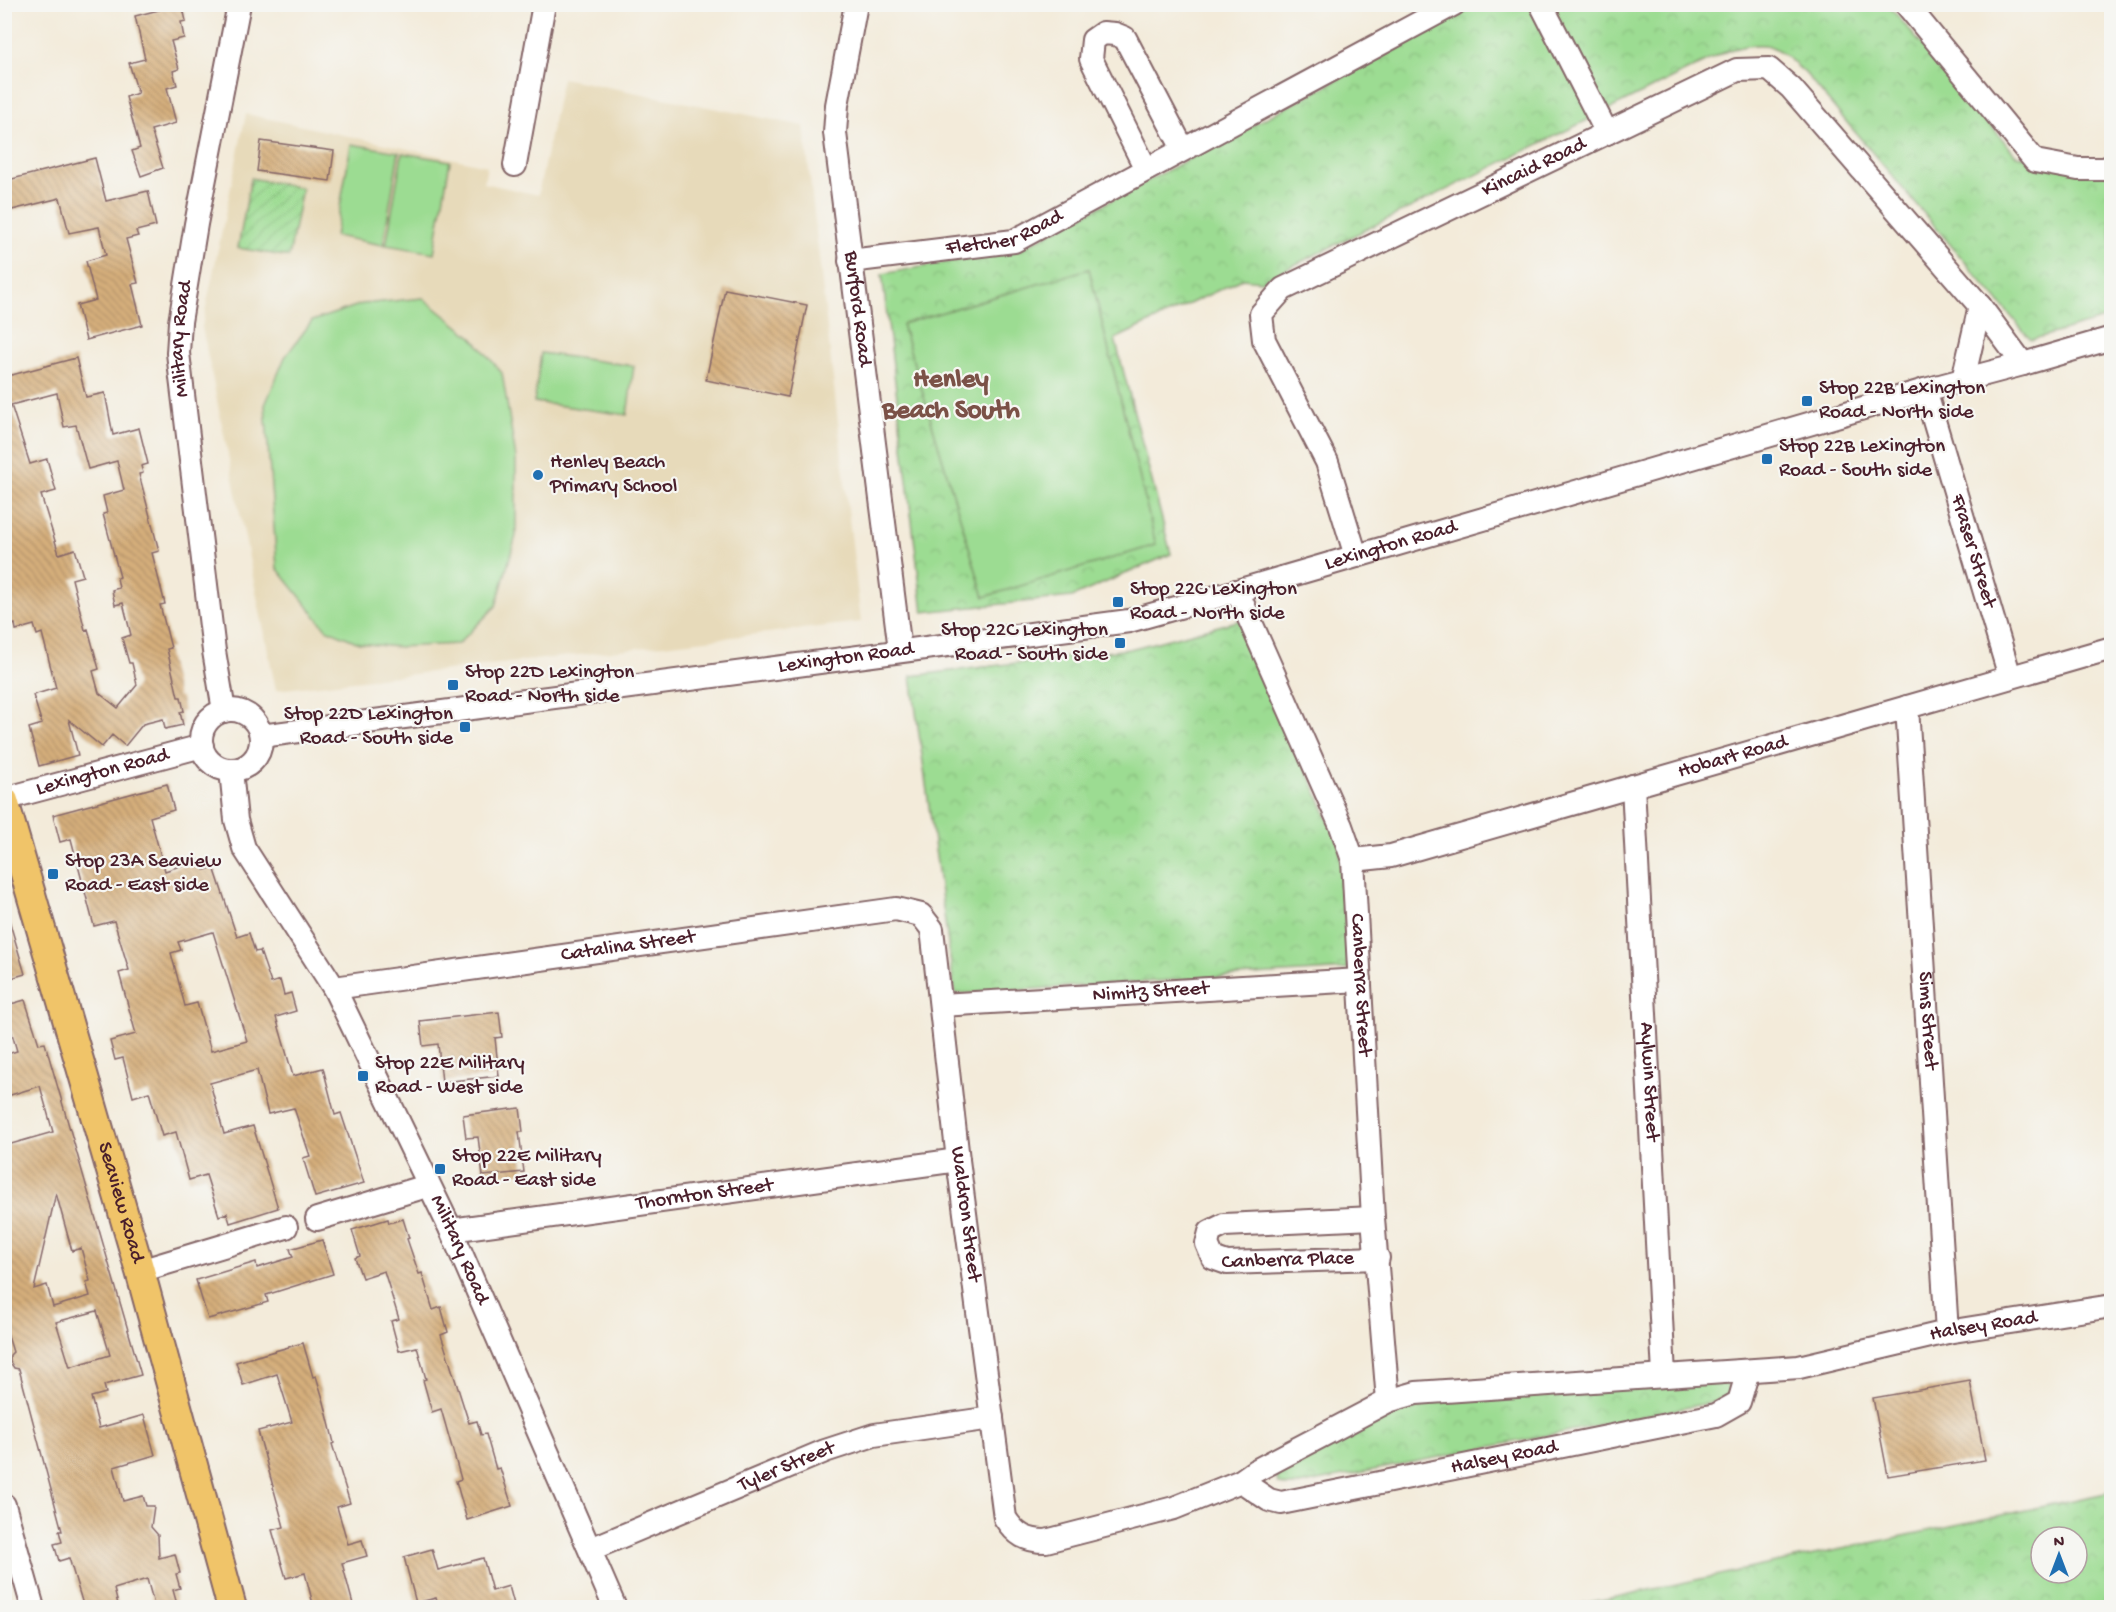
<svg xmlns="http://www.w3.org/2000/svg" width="2116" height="1612" font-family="'Gochi Hand',sans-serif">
	<defs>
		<pattern id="park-crowns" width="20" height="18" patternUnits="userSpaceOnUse" patternTransform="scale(1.5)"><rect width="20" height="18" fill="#9cdc92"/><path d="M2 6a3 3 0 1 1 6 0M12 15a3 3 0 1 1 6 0" fill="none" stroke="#88bc7e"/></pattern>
		<pattern id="garden-furrows" width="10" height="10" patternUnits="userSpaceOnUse" patternTransform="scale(1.5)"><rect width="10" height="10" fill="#9cdc92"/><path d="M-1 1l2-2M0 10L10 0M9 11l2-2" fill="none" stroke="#88bc7e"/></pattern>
		<pattern id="building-back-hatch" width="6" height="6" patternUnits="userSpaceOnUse" patternTransform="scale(1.5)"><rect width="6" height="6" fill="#d5af7c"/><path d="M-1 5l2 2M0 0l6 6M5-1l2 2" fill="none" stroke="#af8e66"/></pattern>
	</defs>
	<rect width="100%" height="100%" fill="#f6f6f2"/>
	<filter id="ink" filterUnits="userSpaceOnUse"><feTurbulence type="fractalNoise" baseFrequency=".0167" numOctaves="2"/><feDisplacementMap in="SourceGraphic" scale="12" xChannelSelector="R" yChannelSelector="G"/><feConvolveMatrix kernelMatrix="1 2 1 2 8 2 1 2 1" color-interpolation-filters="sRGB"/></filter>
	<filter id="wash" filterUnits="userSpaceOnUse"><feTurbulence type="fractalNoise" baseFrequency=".008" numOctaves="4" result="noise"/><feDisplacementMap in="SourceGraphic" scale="24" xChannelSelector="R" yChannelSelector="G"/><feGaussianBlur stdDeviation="1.35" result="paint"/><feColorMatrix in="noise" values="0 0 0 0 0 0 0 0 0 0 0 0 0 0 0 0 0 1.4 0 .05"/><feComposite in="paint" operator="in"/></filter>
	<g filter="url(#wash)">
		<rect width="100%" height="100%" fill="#f3ebda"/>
		<path fill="#e7daba" d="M562,78L804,126L861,622L276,690L202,327L246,114L487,166L484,183L538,195Z"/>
		<path fill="url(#park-crowns)" stroke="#737e5e" stroke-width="1.5" fill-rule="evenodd" d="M1478,5H1888L2016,155L2111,175V317L2031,340L1805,73C1774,46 1772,38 1729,50L1262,281L1242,279L1115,339L1171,554L1072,597L923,612L882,274L1020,249Z
			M1242,620L1340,846L1348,969L955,994L911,676L1130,649Z
			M1725,1378L1729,1391L1724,1398L1714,1402L1294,1486H1286L1278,1483L1276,1474L1281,1469L1398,1407L1416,1400Z
			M2111,1492V1607H1566L1616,1597ZM2041,1537H2077V1573H2041Z"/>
		<path fill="url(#garden-furrows)" stroke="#737e5e" stroke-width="1.5" d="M251,178L302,188L289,257L238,248Z"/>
		<path fill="#9cdc92" stroke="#737e5e" stroke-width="1.5" d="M351,144L399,152L383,245L335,236Z
			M402,153L450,161L434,253L386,245Z
			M1089,269L1156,545L984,597L902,324Z
			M423,298L473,338L502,373L516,458V536L496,606L458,644L397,647L359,643L326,629L277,568L265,405L285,357L312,321L362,304Z
			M541,353L634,366L627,415L534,402Z"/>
		<g id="blocks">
			<path fill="url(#building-back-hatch)" fill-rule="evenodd" d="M182,4L186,21L181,22L184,38L171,41L179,69L173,71L177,85L167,88L176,123L151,130L163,168L141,176L132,151L140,148L126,97L138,93L129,63L145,59L135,16Z
				M261,141L334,151L330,181L257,171Z
				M95,158L106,201L148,191L156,226L136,231L138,236L126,239L138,283L132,284L142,325L86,340L77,305L96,300L86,261L106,255L99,227L69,233L60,198L4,212V181Z
				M725,289L807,305L788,397L706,380Z
				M76,358L86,397L105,393L113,435L139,428L148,464L141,466L143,473L139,474L159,551L152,553L165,604L160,605L171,648L167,649L178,697H181L184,711L180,712L183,725L165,729L163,719L143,724L125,746L112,735L102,747L69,720L78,755L39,766L29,728L42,724L33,695L56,688L42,633L37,635L34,625L16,630L15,624L8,626L4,612V377ZM57,393L64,427L76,425L88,469L117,461L124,490L103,496L107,513L103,514L120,577L117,578L119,588L112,590L115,605L123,603L131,635L122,638L129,663H132L137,685L118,708L99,693L93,671L99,669L88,629L85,630L72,579L83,576L75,549L59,554L41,495L56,491L47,459L30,464L11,405Z
				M167,784L174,810L150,817L165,871L198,860L204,870L214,867L237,937L249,933L255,952L260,951L271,983L280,980L284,995L291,993L296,1011L276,1017L293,1076L323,1068L335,1115L341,1113L364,1183L315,1197L303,1158L310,1156L294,1108L268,1114L257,1070L210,1083L224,1134L253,1126L278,1208L230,1223L227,1213L219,1216L206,1175L189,1180L176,1132L162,1136L149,1092L133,1097L123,1058L115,1060L110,1041L136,1034L119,973L129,970L114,921L94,926L71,839L60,842L53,815ZM213,932L247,1041L211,1051L197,1003L185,1006L171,953L181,950L178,942Z
				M4,920H9L25,974L8,979L4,967Z
				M25,1000L39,1044L45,1043L141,1375L104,1385L106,1393L91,1397L99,1428L144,1415L155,1455L114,1467L123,1501L143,1496L146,1506H154L151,1527L158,1535L159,1558L175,1554L180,1573L176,1574L180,1588L173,1590L178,1608H155L147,1579L114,1589L119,1608H84L69,1558L59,1561L54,1544L62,1542L59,1531H62L19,1369L14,1368L10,1362V1355L13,1352L4,1323V1146L53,1132L40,1086L4,1097V1055L17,1051L4,1006ZM56,1193L72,1251L81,1248L90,1281L86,1282L90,1296L53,1307L47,1285L34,1289ZM97,1311L110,1355L70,1367L56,1322Z
				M499,1012L502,1037L495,1038L499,1076L442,1082L438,1044L423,1046L420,1021Z
				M520,1108L523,1132H519L524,1172L483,1176L478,1137L466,1138L463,1115Z
				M388,1219L389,1223L403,1219L409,1238L407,1239L419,1274L422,1273L433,1310L441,1307L448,1332L441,1335L469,1423L477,1421L481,1435L486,1434L496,1469L500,1468L512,1506L467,1520L456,1481L461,1479L441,1409L432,1412L423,1380L426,1379L417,1347L399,1351L391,1321L399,1319L384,1271L362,1278L355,1258L360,1256L352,1230Z
				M322,1240L333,1274L266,1295L268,1302L208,1319L196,1280L256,1262L257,1268L293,1257L290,1249Z
				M303,1343L313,1377L316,1376L324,1402L334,1443L332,1444L350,1503L337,1507L348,1544L362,1540L367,1556L342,1563L354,1608H314L305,1573L286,1578L272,1530L284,1527L258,1431L292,1422L277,1374L243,1385L236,1362Z
				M1970,1381L1985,1460L1888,1476L1873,1398Z
				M432,1549L438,1570L483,1558L492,1591L509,1586L515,1608H439L436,1598L416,1603L404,1557Z"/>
		</g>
	</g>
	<g filter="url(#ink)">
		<use href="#blocks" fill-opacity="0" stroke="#856668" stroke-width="1.5"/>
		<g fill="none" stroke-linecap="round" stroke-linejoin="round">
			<defs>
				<g id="minor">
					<path id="s1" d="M856,4L837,105L835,133L900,650"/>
					<path d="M1541,4L1607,133"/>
					<path d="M1906,4L2035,161L2078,169H2104L2112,166"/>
					<path d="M515,165L544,4"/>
					<path d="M1146,169L1091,59L1093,40L1103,33L1115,34L1125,38L1183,149"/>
					<path id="s2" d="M850,261L1014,241L1454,4"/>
					<path d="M1963,380L1980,306"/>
					<path id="s3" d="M1925,390L2010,677"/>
					<path id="s4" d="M1356,556L1327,462L1264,340L1261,314L1283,289L1737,70L1769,69L1791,88L1980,306L2023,364"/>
					<path id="s5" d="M1237,591L1341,826L1353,860L1373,1218L1388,1401"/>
					<path id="s6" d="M1907,707L1947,1332"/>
					<circle cx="231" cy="740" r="30"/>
					<path id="s7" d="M224,711L214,651L178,353L180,322L196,224L239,4"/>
					<path id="s8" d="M261,736L1129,621L1237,591L1925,390L2023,364L2112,338"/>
					<path id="s9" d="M231,770L236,820L244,848L334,988L451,1230L615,1608"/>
					<path id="s10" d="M1633,786L1664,1375"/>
					<path id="s11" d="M4,799L202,746"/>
					<path id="s12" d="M1353,860L1391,856L2112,648"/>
					<path id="s13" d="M334,988L896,909L921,915L932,929L958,1160L1005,1518C1016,1535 1026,1541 1046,1541L1174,1508L1241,1481L1255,1471L1388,1401L1416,1393L1799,1367L1947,1332L2112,1306"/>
					<path id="s14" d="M941,1005L1360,980"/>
					<path id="s15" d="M1373,1218L1224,1225L1210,1232L1207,1244L1213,1258L1227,1263L1378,1258"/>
					<path d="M317,1219L427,1186V1182"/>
					<path id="s16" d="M451,1230L958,1160"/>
					<path d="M140,1271L286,1227"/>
					<path id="s17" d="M1241,1481L1269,1500L1281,1503L1716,1415L1739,1402L1748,1371"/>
					<path d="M4,1505L33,1608"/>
					<path id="s18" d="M591,1549L825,1451L874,1435L992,1418"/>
				</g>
				<g id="major">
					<path id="s19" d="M4,801L140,1271L232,1608"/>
				</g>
			</defs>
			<use href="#minor" stroke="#856668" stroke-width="26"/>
			<use href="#major" stroke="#856668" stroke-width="32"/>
			<use href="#minor" stroke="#fff" stroke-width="22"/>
			<use href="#major" stroke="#f0c469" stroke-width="28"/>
		</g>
	</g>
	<g fill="#1f6fb2" stroke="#f6f6f2" stroke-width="2">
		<rect x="1801" y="395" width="12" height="12" rx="3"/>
		<rect x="1761" y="453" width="12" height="12" rx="3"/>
		<circle cx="538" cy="475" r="6"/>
		<rect x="1112" y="596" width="12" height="12" rx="3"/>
		<rect x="1114" y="637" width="12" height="12" rx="3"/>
		<rect x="447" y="679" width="12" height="12" rx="3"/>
		<rect x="459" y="721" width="12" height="12" rx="3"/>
		<rect x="47" y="868" width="12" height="12" rx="3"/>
		<rect x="357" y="1070" width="12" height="12" rx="3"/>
		<rect x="434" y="1163" width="12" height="12" rx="3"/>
	</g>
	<g text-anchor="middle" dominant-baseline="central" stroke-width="4.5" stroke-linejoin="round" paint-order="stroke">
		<g font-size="21" fill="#4a1f2b" stroke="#f6f6f2">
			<text stroke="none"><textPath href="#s4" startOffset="574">Kincaid Road</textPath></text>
			<text stroke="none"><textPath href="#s2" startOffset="158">Fletcher Road</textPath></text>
			<text stroke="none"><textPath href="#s1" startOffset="308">Burford Road</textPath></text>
			<text stroke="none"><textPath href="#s7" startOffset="375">Military Road</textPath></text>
			<text stroke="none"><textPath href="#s8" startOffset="1148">Lexington Road</textPath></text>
			<text stroke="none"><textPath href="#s3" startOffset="168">Fraser Street</textPath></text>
			<text stroke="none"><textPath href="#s8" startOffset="590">Lexington Road</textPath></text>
			<text stroke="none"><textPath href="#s12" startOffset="394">Hobart Road</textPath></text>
			<text stroke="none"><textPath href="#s11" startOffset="102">Lexington Road</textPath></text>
			<text stroke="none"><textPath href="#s13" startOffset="297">Catalina Street</textPath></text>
			<text stroke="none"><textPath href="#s5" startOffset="418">Canberra Street</textPath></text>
			<text stroke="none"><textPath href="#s14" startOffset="210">Nimitz Street</textPath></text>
			<text stroke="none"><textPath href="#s6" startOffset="314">Sims Street</textPath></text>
			<text stroke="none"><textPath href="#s10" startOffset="296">Aylwin Street</textPath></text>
			<text stroke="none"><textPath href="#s16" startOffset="256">Thornton Street</textPath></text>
			<text stroke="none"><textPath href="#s19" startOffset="418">Seaview Road</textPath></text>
			<text stroke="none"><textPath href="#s13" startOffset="898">Waldron Street</textPath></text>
			<text stroke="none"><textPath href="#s9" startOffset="536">Military Road</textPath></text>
			<text stroke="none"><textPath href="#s15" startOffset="268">Canberra Place</textPath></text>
			<text stroke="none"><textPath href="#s13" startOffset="2228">Halsey Road</textPath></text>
			<text stroke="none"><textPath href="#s17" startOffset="274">Halsey Road</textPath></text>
			<text stroke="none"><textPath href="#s18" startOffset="212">Tyler Street</textPath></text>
		</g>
		<g font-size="21" fill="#4a1f2b" stroke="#f6f6f2" text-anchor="start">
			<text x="1819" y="389">Stop 22B Lexington<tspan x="1819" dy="24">Road - North side</tspan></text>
			<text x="1779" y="447">Stop 22B Lexington<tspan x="1779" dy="24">Road - South side</tspan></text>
			<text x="550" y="463">Henley Beach<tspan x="550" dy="24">Primary School</tspan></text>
			<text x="1130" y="590">Stop 22C Lexington<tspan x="1130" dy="24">Road - North side</tspan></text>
			<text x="1108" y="631" text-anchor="end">Stop 22C Lexington<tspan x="1108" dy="24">Road - South side</tspan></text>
			<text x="465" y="673">Stop 22D Lexington<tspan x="465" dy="24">Road - North side</tspan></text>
			<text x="453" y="715" text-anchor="end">Stop 22D Lexington<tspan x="453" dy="24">Road - South side</tspan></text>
			<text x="65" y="862">Stop 23A Seaview<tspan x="65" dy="24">Road - East side</tspan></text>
			<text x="375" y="1064">Stop 22E Military<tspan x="375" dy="24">Road - West side</tspan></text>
			<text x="452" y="1157">Stop 22E Military<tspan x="452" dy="24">Road - East side</tspan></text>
		</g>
		<g font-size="27" font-weight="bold" fill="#7b5147" stroke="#f6f6f2">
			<text x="951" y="381">Henley<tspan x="951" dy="31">Beach South</tspan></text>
		</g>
	</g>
	<rect width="2116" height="1612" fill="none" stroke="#f6f6f2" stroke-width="24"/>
	<g transform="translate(2059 1555)"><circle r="28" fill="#f6f6f2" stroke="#b1a0a2" stroke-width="1.5"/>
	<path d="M0-4.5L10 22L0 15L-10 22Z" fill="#1f6fb2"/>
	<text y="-9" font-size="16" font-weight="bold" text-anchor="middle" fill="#4a1f2b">N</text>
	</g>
</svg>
